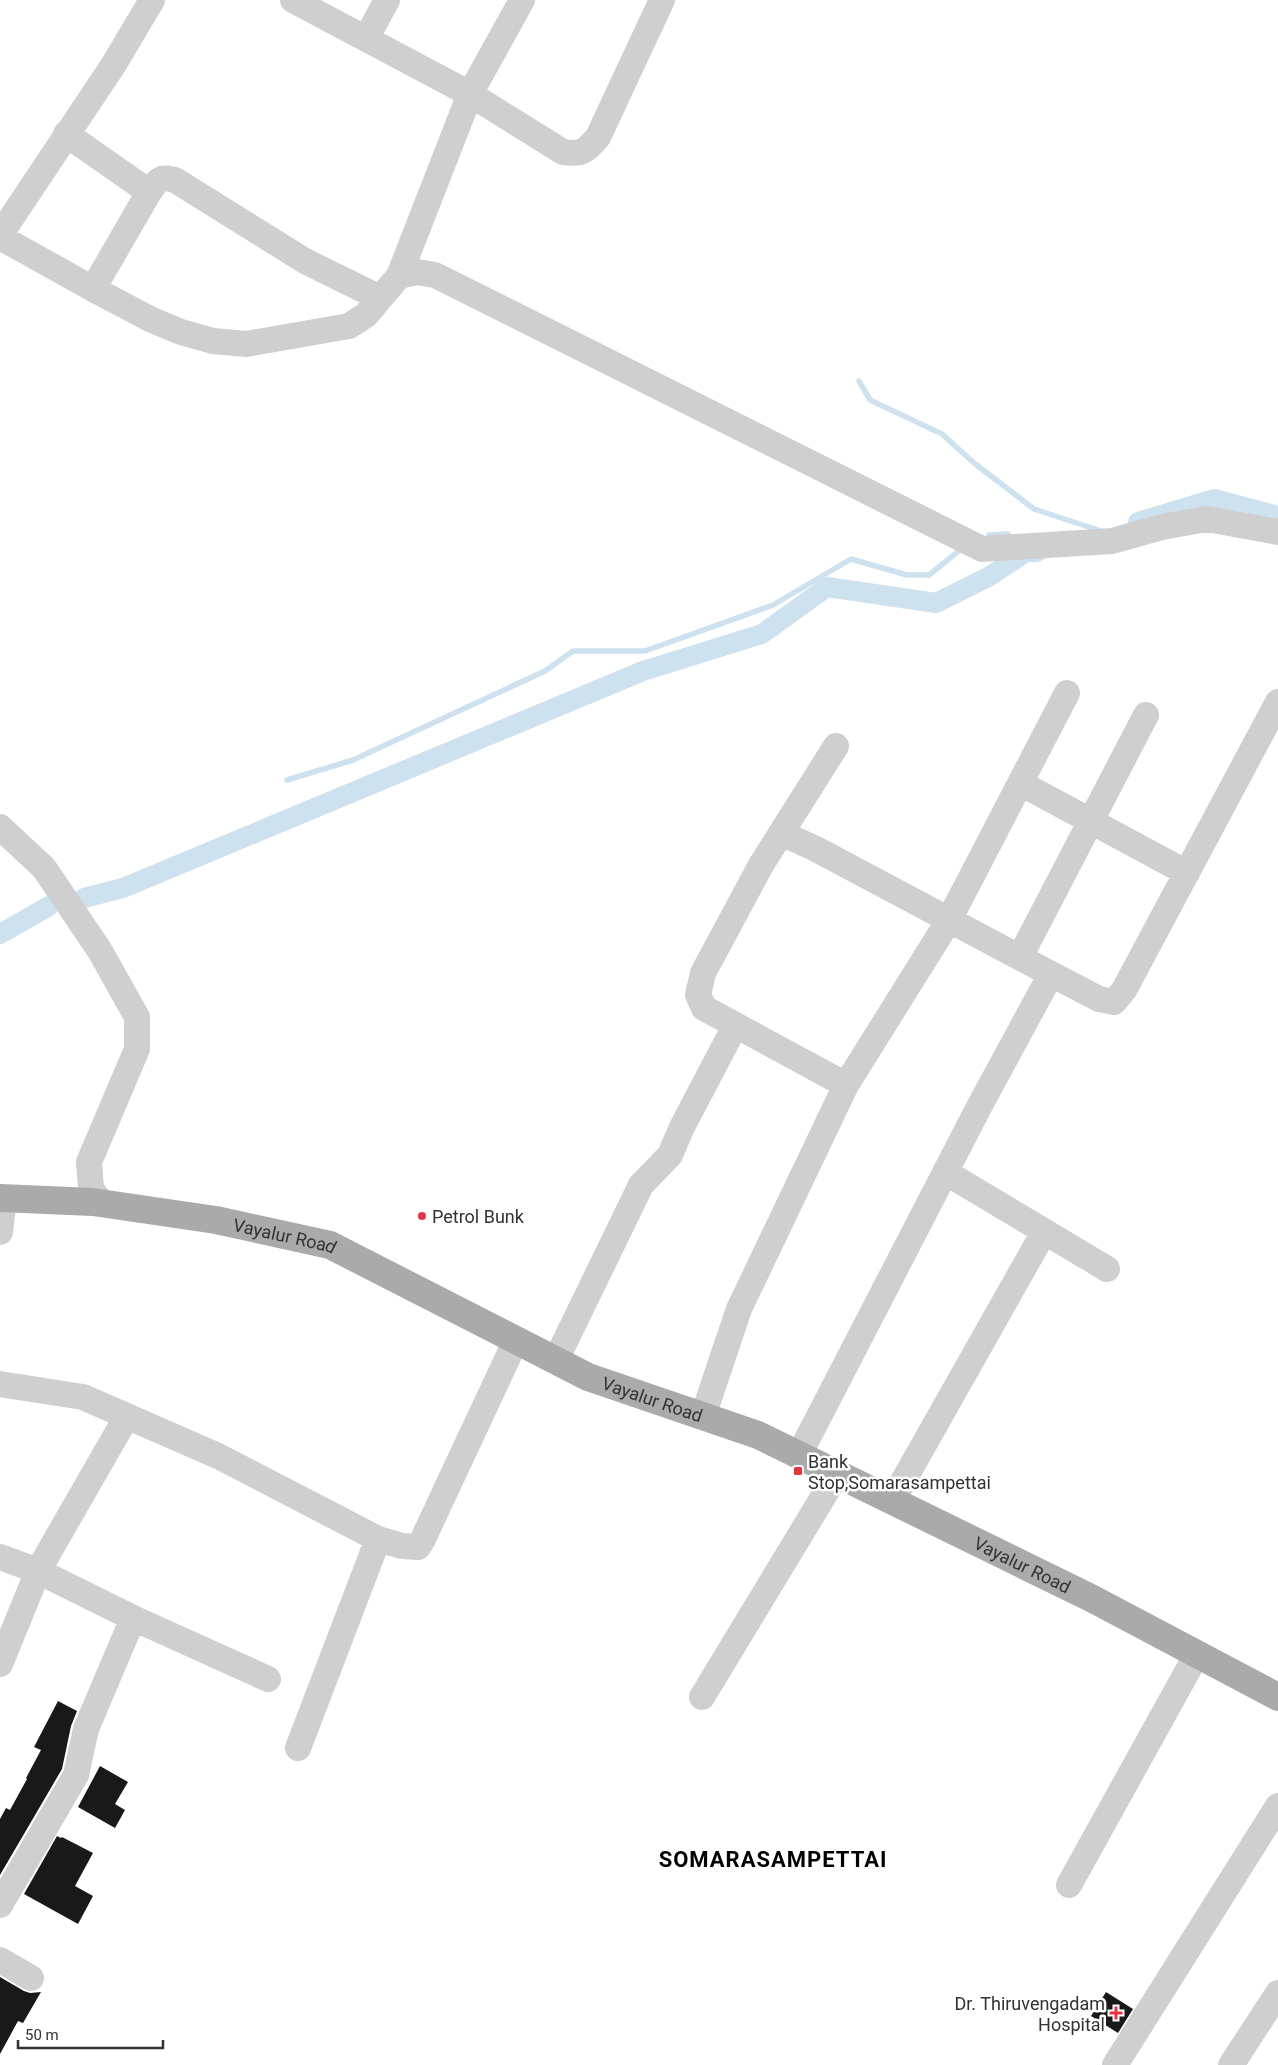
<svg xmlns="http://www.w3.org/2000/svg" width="1278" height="2065" font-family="Roboto,sans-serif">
	<rect width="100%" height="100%" fill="#fff"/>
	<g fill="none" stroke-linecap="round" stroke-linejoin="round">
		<path stroke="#cde1ee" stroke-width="5.5" d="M859,381L870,400L942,434L974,463L1034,509L1101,531
			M989,535L1008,534
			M287,780L353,760L545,671L573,651H645L773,605L851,559L907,575H929L960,550"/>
		<path stroke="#cde1ee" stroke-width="20" d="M1138,522L1214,499L1278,516
			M84,898L123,888L643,671L762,634L827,587L936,603L990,576L1026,552H1037
			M0,934L49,906"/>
	</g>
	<path fill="#191919" d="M58,1701L77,1711L71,1726L62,1769L0,1875V1819L6,1808L10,1810L27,1779L26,1778L41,1750L34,1747Z
		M100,1766L128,1782L115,1804L125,1810L115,1828L78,1807Z
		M57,1836L61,1838L62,1837L93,1853L75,1886L93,1896L78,1924L24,1894Z
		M0,1977L24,1991L30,1993L41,1992L23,2023L18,2021L0,2054Z
		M1106,1992L1133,2009L1118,2033L1091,2016Z"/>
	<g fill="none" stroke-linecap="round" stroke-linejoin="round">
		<path stroke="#cfcfcf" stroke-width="26" d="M293,0L470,94L563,152C582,155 586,151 598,137L662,0
			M366,39L387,0
			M66,134L149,192
			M0,235L114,64L152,0
			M0,237L93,289L149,192C158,180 160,176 175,180L305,261L380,298
			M399,276L470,94L522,0
			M93,289L152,320L181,332L213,341L246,344L349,326L366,315L399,276L417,272L435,275L982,549L1112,541L1162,527L1207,519L1278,532
			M836,746L761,865L703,973L698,995L704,1008L846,1085
			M1020,783L1187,873
			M0,827L44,868L100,951L137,1017V1049L89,1162L91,1188L102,1204
			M781,833L816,849L1051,974L979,1107L799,1455
			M1020,957L1146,715
			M1051,974L1099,999L1114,1002L1124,990L1278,702
			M945,1172L1107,1269
			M0,1232L4,1198
			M556,1360L641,1185L670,1155L682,1127L735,1026
			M0,1384L83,1397L218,1456L378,1539L402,1546L418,1547L422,1541L516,1340
			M703,1416L739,1309L846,1085L949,920L1067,693
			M892,1501L1044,1232
			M0,1557L38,1571L133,1618L268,1679
			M0,1664L38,1571L127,1416
			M702,1697L837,1474
			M298,1748L378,1539
			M1069,1885L1197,1654
			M0,1905L76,1775L86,1729L133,1618
			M0,1960L31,1978
			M1115,2065L1278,1806
			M1231,2065L1278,1993"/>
		<path stroke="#aaa" stroke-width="28" id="s1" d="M0,1198L93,1202L216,1220L330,1245L588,1377L758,1435L1091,1598L1278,1697"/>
	</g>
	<g fill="#ea323f" stroke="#fff" stroke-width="2">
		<circle cx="422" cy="1216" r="5"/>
		<rect x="793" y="1466" width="10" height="10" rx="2.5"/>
		<path d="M1113.5 2005.5h5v5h5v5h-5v5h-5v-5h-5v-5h5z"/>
	</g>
	<g text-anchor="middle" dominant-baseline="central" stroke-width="5" stroke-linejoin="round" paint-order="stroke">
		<g font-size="18" fill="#323232" stroke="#fff" text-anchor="start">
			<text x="432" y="1216">Petrol Bunk</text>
			<text x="808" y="1461">Bank<tspan x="808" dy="21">Stop,Somarasampettai</tspan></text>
			<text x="1105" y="2003" text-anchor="end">Dr. Thiruvengadam<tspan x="1105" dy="21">Hospital</tspan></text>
		</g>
		<g font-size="18" fill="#323232" stroke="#fff">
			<text stroke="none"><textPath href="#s1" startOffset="288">Vayalur Road</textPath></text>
			<text stroke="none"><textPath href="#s1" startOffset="692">Vayalur Road</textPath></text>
			<text stroke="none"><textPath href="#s1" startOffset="1098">Vayalur Road</textPath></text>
		</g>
		<g font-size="22" font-weight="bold" letter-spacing="1" fill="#000" stroke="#fff">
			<text x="773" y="1859">SOMARASAMPETTAI</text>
		</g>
	</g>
	<path d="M18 2040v8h145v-8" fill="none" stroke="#323232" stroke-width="2.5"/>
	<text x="25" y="2040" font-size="15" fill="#323232" stroke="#ffffff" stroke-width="4" paint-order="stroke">50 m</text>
</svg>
